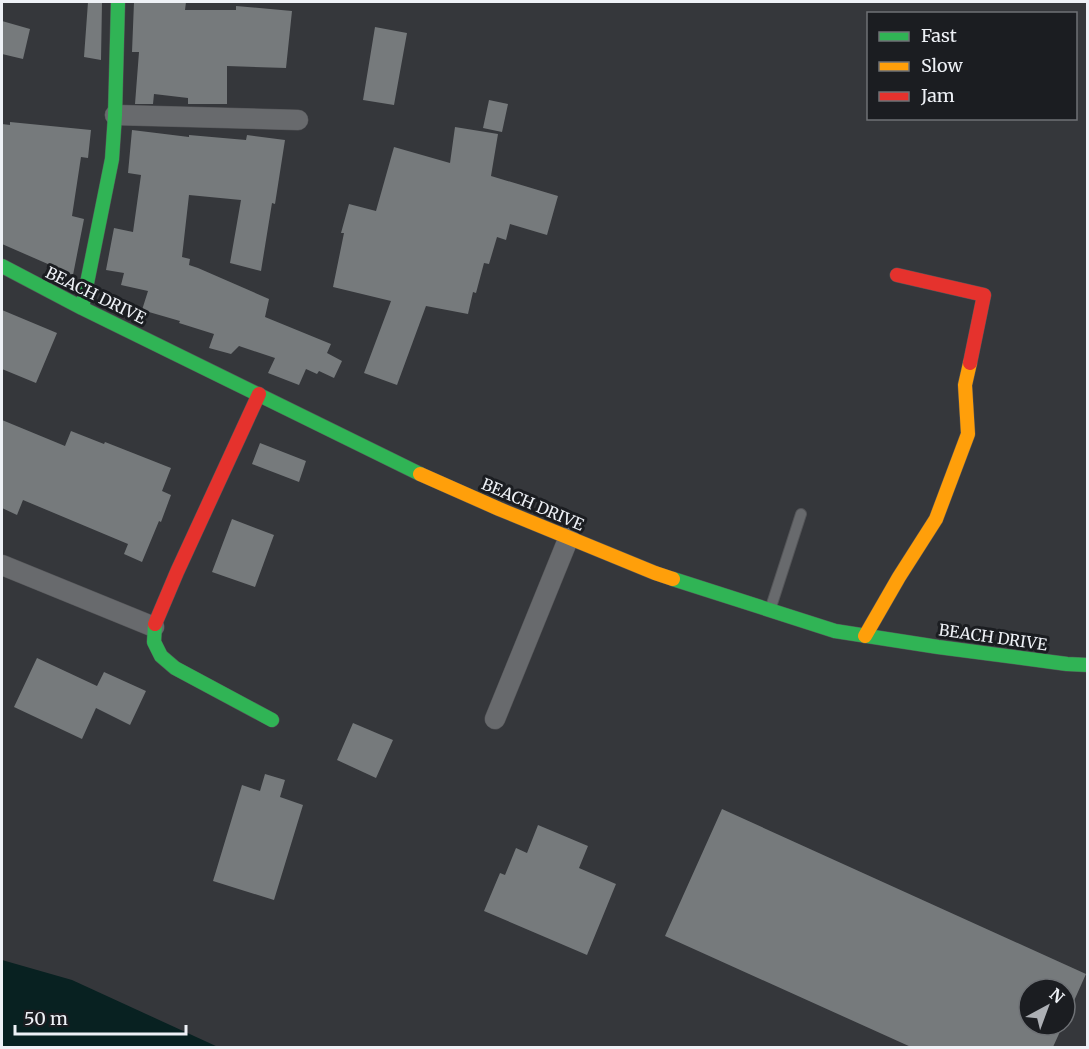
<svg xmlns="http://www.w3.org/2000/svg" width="1089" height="1049" font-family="Merriweather,serif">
	<rect width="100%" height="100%" fill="#35373b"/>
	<path fill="#082121" d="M2,960L72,980L218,1047H2Z"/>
	<path fill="#767a7c" d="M88,2H102L101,60L84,57Z
		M134,2H186L185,10H236V6L292,11L286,68L227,66V104H188V98L154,94L153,104H135L139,52H132Z
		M2,21L30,29L23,59L2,54Z
		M375,27L407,33L394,105L363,100Z
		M489,100L508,104L502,132L483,128Z
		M10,122L91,130L88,158L81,157L72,216L84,219L73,275L2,244V124L10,125Z
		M455,127L498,134L491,176L558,196L547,235L510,224L506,240L497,237L489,264L484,263L476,293L473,292L468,314L426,306L397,385L364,373L391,301L333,287L344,233H341L349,204L376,211L394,147L450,163Z
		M132,130L189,137V135L246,140L247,135L285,140L275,204L272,203L261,271L230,263L241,200L189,195L182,257L190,259L189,265L198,268L269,299L265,317L331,344L327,353L342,361L334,378L319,371L317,374L306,369L299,385L268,373L275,358L239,346L231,354L209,348L214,334L179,323L180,321L142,310L148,291L121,285L124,273L106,270L114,228L133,232L141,175L128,173Z
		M2,310L57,333L36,383L2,369Z
		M2,420L65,446L71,431L104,444L105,442L171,468L162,491L171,495L161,522L159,521L142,562L124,554L128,544L23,500L17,515L2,508Z
		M260,443L306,461L299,482L252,464Z
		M232,519L274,535L255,587L212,572Z
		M37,658L97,686L104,672L146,691L130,725L96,708L82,739L14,707Z
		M353,723L393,740L376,778L337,760Z
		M265,774L285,780L280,797L303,805L274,900L213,881L242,785L260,791Z
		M722,809L1086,974L1065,1021V989H1029V1025H1063L1053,1047H911L665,936Z
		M538,825L588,846L579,868L616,884L587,955L484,911L500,873L505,875L516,848L527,853Z"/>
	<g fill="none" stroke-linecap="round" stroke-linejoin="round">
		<defs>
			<path id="lane" d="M770,610L801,514"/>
			<path id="street" d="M115,115L298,120
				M2,565L154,627
				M495,719L569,537"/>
			<path id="fast" d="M2,266L82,308L420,474
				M82,308L112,159L115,115L118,2
				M673,579L835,631L938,647L1067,664L1088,665
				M155,624L154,642L161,656L175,668L272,720"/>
			<path id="slow" d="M420,474L499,509L655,573L673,579
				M865,636L899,577L936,519L968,434L965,385L970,363"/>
			<path id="jam" d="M897,275L984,295L970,363
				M155,624L177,572L259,394"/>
		</defs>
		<use href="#lane" stroke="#545558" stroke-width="12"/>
		<use href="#street" stroke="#545558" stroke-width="21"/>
		<use href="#fast" stroke="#545558" stroke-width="15"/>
		<use href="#slow" stroke="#545558" stroke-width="15"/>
		<use href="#jam" stroke="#545558" stroke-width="15"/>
		<use href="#lane" stroke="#686a6d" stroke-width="10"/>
		<use href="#street" stroke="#686a6d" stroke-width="20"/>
		<use href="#fast" stroke="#30b455" stroke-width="14"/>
		<use href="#slow" stroke="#ff9f0a" stroke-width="14"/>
		<use href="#jam" stroke="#e5322d" stroke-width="14"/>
	</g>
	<g text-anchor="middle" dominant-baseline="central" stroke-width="6" stroke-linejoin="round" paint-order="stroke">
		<g font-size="16" fill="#eef1f6" stroke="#1b1d21">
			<text transform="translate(96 295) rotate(26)">BEACH DRIVE</text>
			<text transform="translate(533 504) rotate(23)">BEACH DRIVE</text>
			<text transform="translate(993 637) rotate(8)">BEACH DRIVE</text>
		</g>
	</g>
	<rect width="1089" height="1049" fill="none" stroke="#eef1f6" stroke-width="6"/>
	<rect x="867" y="12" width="210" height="108" fill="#1b1d21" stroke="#6f7276" stroke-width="1.5"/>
	<rect x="879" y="32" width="30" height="9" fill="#30b455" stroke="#6f7276" stroke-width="1.5"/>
	<text x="921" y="42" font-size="18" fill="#eef1f6">Fast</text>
	<rect x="879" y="62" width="30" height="9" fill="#ff9f0a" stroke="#6f7276" stroke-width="1.5"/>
	<text x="921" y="72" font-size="18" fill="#eef1f6">Slow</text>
	<rect x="879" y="92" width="30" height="9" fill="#e5322d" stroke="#6f7276" stroke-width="1.5"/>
	<text x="921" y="102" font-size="18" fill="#eef1f6">Jam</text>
	<g transform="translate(1047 1007) rotate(41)"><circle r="28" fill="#1b1d21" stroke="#6f7276" stroke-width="1.5"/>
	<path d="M0-4.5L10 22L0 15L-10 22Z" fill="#adb0b5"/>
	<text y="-9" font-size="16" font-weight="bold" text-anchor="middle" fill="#eef1f6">N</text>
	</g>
	<path d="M15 1025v9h171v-9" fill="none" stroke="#eef1f6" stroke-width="3"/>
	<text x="24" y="1025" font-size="18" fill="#eef1f6" stroke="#1b1d21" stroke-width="4.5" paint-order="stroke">50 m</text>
</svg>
